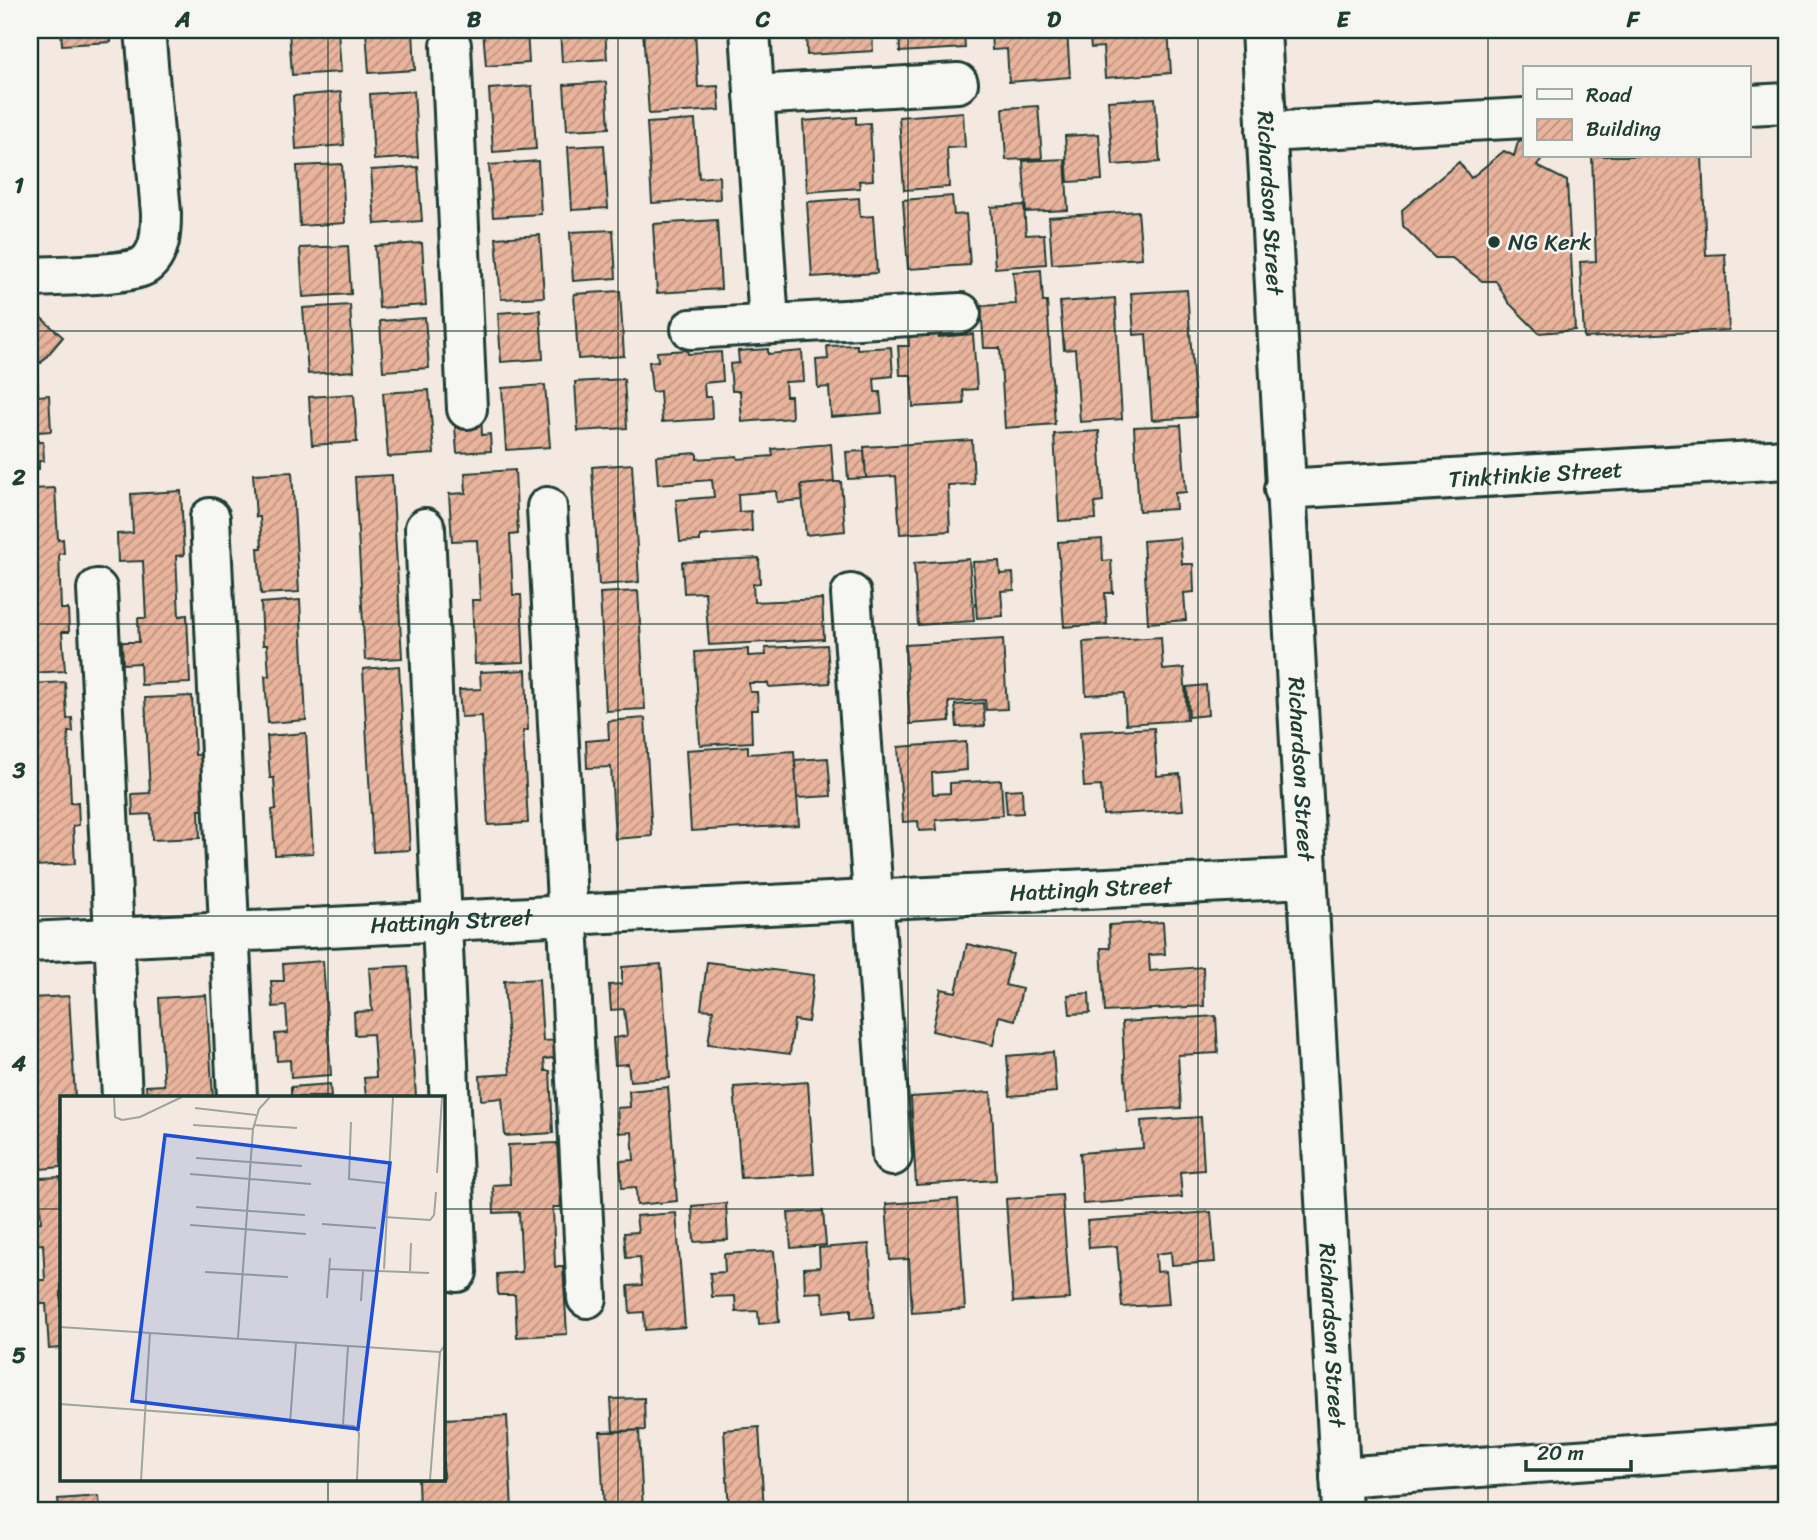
<svg xmlns="http://www.w3.org/2000/svg" width="1817" height="1540" font-family="Sriracha,sans-serif">
	<defs>
		<pattern id="building-hatch" width="6" height="6" patternUnits="userSpaceOnUse" patternTransform="scale(1.75)"><rect width="6" height="6" fill="#e9b39c"/><path d="M-1 1l2-2M0 6l6-6M5 7l2-2" fill="none" stroke="#bc9380"/></pattern>
	</defs>
	<rect width="100%" height="100%" fill="#f3e9e1"/>
	<filter id="ink" filterUnits="userSpaceOnUse"><feTurbulence type="fractalNoise" baseFrequency=".0143" numOctaves="2"/><feDisplacementMap in="SourceGraphic" scale="14" xChannelSelector="R" yChannelSelector="G"/><feConvolveMatrix kernelMatrix="1 2 1 2 8 2 1 2 1" color-interpolation-filters="sRGB"/></filter>
	<g filter="url(#ink)">
		<path fill="url(#building-hatch)" stroke="#1f3d34" stroke-width="2" d="M61,30H111V42L62,45Z
			M289,30H338L341,72L292,75Z
			M366,30H413L415,70L369,73Z
			M483,30H527L529,63L486,66Z
			M560,30H605L607,59L562,62Z
			M695,30L698,87L718,86L720,110L649,114L643,31Z
			M806,30H872L873,51L807,55Z
			M899,30H964L965,48L900,52Z
			M991,30H1067L1070,77L1009,82L1007,49L992,50Z
			M1089,30H1168L1171,73L1105,78L1103,47L1091,48Z
			M606,82L609,128L567,130L564,85Z
			M532,86L536,149L493,152L489,89Z
			M414,91L418,157L374,160L370,94Z
			M341,92L344,145L296,149L293,96Z
			M1155,98L1160,162L1113,165L1108,101Z
			M1038,106L1042,158L1006,160L1003,108Z
			M963,112L965,147L947,148L949,187L904,190L899,117Z
			M856,117V124L870,123L873,180L859,181L860,188L807,192L803,121Z
			M695,120L699,178L719,176L720,199L652,203L647,123Z
			M1099,134L1102,180L1068,182L1065,136Z
			M1525,138V156H1545L1537,166L1567,181L1575,330L1539,333L1508,302L1496,281H1482L1452,258H1435L1403,226L1402,210L1459,162L1471,178L1504,151L1514,156L1518,142Z
			M604,145L608,208L572,210L568,147Z
			M1592,156H1702L1706,255L1725,254L1729,330L1584,338L1580,262L1596,261Z
			M1065,159L1068,210L1026,212L1023,161Z
			M538,161L541,214L493,217L489,165Z
			M342,164L345,223L300,226L297,166Z
			M418,167L422,221L375,224L371,170Z
			M952,196L954,215L966,214L970,265L908,269L903,200Z
			M859,198L860,217L873,216L877,273L812,277L807,202Z
			M1024,205L1026,235L1044,234L1046,264L995,268L991,207Z
			M1138,211L1142,258L1052,264L1049,217Z
			M717,220L721,289L657,293L653,224Z
			M613,230L616,278L573,281L570,232Z
			M540,235L544,297L501,299L496,238Z
			M422,243L426,305L379,308L375,246Z
			M348,246L351,294L303,297L300,248Z
			M1041,270L1043,302H1047L1055,424L1005,428L1000,348H984L981,306L1016,304L1013,272Z
			M1187,290L1196,417L1152,420L1146,334L1134,335L1131,293Z
			M620,291L624,356L578,359L574,294Z
			M1115,298L1122,419L1080,422L1075,349L1064,350L1060,302Z
			M350,305L354,371L308,374L303,308Z
			M30,308L63,337L41,363L30,354Z
			M540,310L543,359L501,362L498,313Z
			M425,318L429,368L383,371L380,321Z
			M939,331V337L973,334L977,389L963,390L964,404L913,407L911,375H900L898,346H909L908,333Z
			M857,345V349L891,347L893,376L874,378L875,392H880L882,413L831,417L829,387L818,388L816,360L828,359L827,346Z
			M768,349V354L802,351L804,381L785,382L786,396H791L792,418L742,422L740,391H732L730,364L739,363L738,351Z
			M687,350L688,354L721,352L723,381L704,383L705,397H711L712,419L662,422L660,391L652,392L649,362L658,361L657,352Z
			M30,378H37L38,396L49,395L51,431L37,432L38,442H43L44,461H39V469H30Z
			M624,379L627,428L578,431L575,382Z
			M545,385L550,447L506,450L502,388Z
			M429,390L434,454L388,457L383,393Z
			M354,394L357,442L312,445L309,397Z
			M481,411L482,435L490,434L491,451L457,453L454,413Z
			M1181,425L1186,492L1175,493L1176,509L1139,511L1134,427Z
			M1099,431L1103,502L1095,503L1096,519L1059,521L1054,434Z
			M972,440L974,484L948,485L950,531L900,534L896,476L866,478L864,447Z
			M831,444L834,482L801,485L803,500L777,502L776,491L738,494L739,512L751,511L752,531L700,536V541L680,542L676,500L714,497L712,480L658,484L656,456L697,453V459L737,456L738,459L773,456L772,449Z
			M864,451L866,478L848,479L846,452Z
			M632,464L639,582L599,585L592,467Z
			M515,470L518,534L510,535L513,595H521L524,662L475,664L472,600H480L477,540L452,541L449,494L466,493L465,473Z
			M292,472L299,592L261,594L258,548H262L260,517H256L253,474Z
			M392,475L402,658L365,660L355,477Z
			M834,482H841L845,531L806,535L801,485Z
			M55,488L58,540L63,539L64,553L59,554L61,609H68L69,632H62L65,671L30,673V489Z
			M181,491L184,555L176,556L179,616L187,615L190,683L141,685L140,663L123,664L122,642H139L138,618H146L143,561L118,562L117,534L133,533L131,494Z
			M1180,538L1182,564H1193L1194,592L1184,593L1186,620L1148,623L1143,541Z
			M1102,539L1103,561L1111,560L1113,593H1105L1107,624L1064,627L1058,542Z
			M759,558L760,583L753,584L754,602L822,599L824,639L709,645L705,592L684,593L682,562Z
			M969,559L974,621L918,625L914,563Z
			M999,561L1000,574L1013,573L1014,590L1001,591L1003,616L977,618L973,562Z
			M638,591L645,709L606,711L600,593Z
			M300,600L306,720L268,723L265,676H269L267,645H263L261,603Z
			M1161,637L1163,670L1184,668L1187,720L1126,724L1124,693L1086,695L1083,642Z
			M1003,639L1007,709L986,710L985,700L949,702L950,721L910,724L905,645Z
			M827,645L830,683L769,687L768,683H749L750,692H757L758,710H751L752,742L700,745L695,652L748,649V656L766,655L765,648Z
			M399,666L410,850L373,852L363,669Z
			M526,670L528,730L523,731L528,823L488,825L482,716L461,717L459,690L481,689L480,672Z
			M65,682L67,719L72,718L73,732H68L71,803L78,802L79,825L73,826L75,864L34,866L30,829V684Z
			M1206,685L1208,715L1189,717L1187,687Z
			M192,696L195,755L209,754L211,810H199L200,838L152,840L151,814L133,815L132,794L150,793L145,698Z
			M983,703L985,726L957,727L955,705Z
			M645,718L652,836L615,839L611,767L587,768L586,741L609,739L608,721Z
			M1154,728L1157,776L1180,774L1183,810L1103,815L1101,786L1084,787L1080,732Z
			M306,733L313,853L275,855L272,810L276,809L274,778H270L267,736Z
			M966,742L967,770L932,773L933,794L950,793V783L1001,780L1003,815L936,820L937,830L919,831L918,821L903,822L898,747Z
			M748,746V754L794,751L799,825L691,831L686,750Z
			M828,758L831,796L797,798L795,760Z
			M1022,789L1023,813L1007,814L1005,790Z
			M1163,922L1165,954L1149,955L1150,971L1203,967L1204,1006L1105,1012L1101,948H1110L1109,925Z
			M967,944L1013,954L1005,985L1022,989L1015,1020L999,1016L993,1045L932,1031L941,989L956,992Z
			M323,961L331,1075L291,1078L290,1060L277,1061L275,1034L288,1033L286,1006L273,1007L271,981H284L283,964Z
			M707,962L814,975L808,1022L794,1020L790,1054L708,1044L713,1010L701,1009Z
			M661,964L670,1078L630,1081L628,1064L615,1065L613,1038L627,1036L624,1009L611,1010L609,985L622,984V967Z
			M408,966L416,1097H366L364,1078L376,1077L373,1034L355,1035L354,1012L372,1011L369,968Z
			M539,979L543,1041L563,1040L564,1057L544,1059L545,1071H550L553,1133L505,1136L502,1098L481,1100L480,1076L510,1074L504,981Z
			M1089,993L1090,1013L1070,1014L1068,995Z
			M206,995L213,1097H147L146,1086L164,1085L159,998Z
			M69,996L75,1097H61V1167L41,1169L38,1123L30,1124V1100H37L34,1064H30V1042H33L30,998Z
			M1216,1016L1218,1053L1178,1055L1181,1108L1127,1111L1122,1022Z
			M1053,1052L1056,1092L1010,1096L1007,1056Z
			M808,1082L814,1174L741,1178L734,1087Z
			M330,1084L331,1097H291V1087Z
			M668,1087L677,1201L637,1205L636,1187L622,1188L620,1161L634,1160L632,1132L619,1133L617,1108L630,1107L629,1091Z
			M991,1092L996,1180L916,1185L911,1097Z
			M1201,1117L1204,1170L1180,1172L1182,1197L1083,1204L1080,1153L1143,1148L1141,1121Z
			M557,1143L561,1207H553L555,1267H563L567,1334L517,1337L515,1295H498L497,1274L522,1272L519,1212L494,1213L493,1185L510,1184L508,1145Z
			M61,1177V1348L49,1349L46,1304H30V1280H45L43,1244L30,1245V1223L41,1222L39,1178Z
			M1062,1195L1070,1299L1013,1302L1006,1199Z
			M958,1199L965,1309L912,1313L909,1259L890,1260L886,1204Z
			M726,1203L728,1240L694,1242L692,1206Z
			M823,1211L826,1245L791,1248L788,1213Z
			M1211,1212L1215,1262L1172,1265L1171,1252L1156,1254L1157,1272L1166,1271L1169,1304L1122,1307L1117,1246L1089,1248L1087,1221Z
			M676,1213L685,1327L645,1330L644,1312L630,1313L628,1286L642,1285L640,1257L626,1258L624,1233L638,1232L636,1216Z
			M869,1244L874,1317L851,1319V1309L824,1312L822,1292L805,1293L804,1268L820,1267L819,1248Z
			M774,1251L779,1322L759,1324L758,1311L736,1312L735,1296L712,1297L710,1273L725,1272L724,1254Z
			M644,1398L645,1430L613,1432L611,1399Z
			M507,1416L512,1510H419L418,1479H443V1419Z
			M759,1427L764,1510H729L724,1430Z
			M639,1430L643,1510H604L600,1432Z
			M99,1496L100,1510H59L58,1499Z
			M30,1499H37V1510H30Z"/>
		<g fill="none" stroke-linecap="round" stroke-linejoin="round">
			<defs>
				<g id="street">
					<path d="M750,30L769,324"/>
					<path id="s1" d="M1261,30L1342,1510"/>
					<path d="M451,45L467,409"/>
					<path d="M754,95L958,83"/>
					<path d="M1749,105L1787,103"/>
					<path d="M1266,132L1525,118"/>
					<path d="M30,277C51,276 132,275 145,265C161,253 161,230 161,213L145,30"/>
					<path d="M691,329L961,313"/>
					<path id="s2" d="M1284,489L1787,459"/>
					<path d="M547,507L587,1298"/>
					<path d="M210,518L237,1097"/>
					<path d="M425,528L457,1272"/>
					<path d="M97,589L122,1097"/>
					<path d="M851,594L892,1156"/>
					<path id="s3" d="M30,942L1306,878"/>
					<path d="M1340,1477L1787,1445"/>
				</g>
			</defs>
			<use href="#street" stroke="#1f3d34" stroke-width="44"/>
			<use href="#street" stroke="#f6f6f2" stroke-width="38"/>
		</g>
	</g>
	<path fill="none" stroke="#1f3d34" stroke-width="2" stroke-opacity="0.55" d="M328,30V1097M618,30V1510M908,30V1510M1198,30V1510M1488,30V1510M30,331H1787M30,624H1787M30,916H1787M30,1209H61M443,1209H1787M328,1479V1510"/>
	<circle fill="#1f3d34" stroke="#f6f6f2" stroke-width="2.5" cx="1494" cy="242" r="7"/>
	<g text-anchor="middle" dominant-baseline="central" stroke-width="5" stroke-linejoin="round" paint-order="stroke">
		<g font-size="23" fill="#1f3d34" stroke="#f6f6f2">
			<text stroke="none"><textPath href="#s1" startOffset="173">Richardson Street</textPath></text>
			<text stroke="none"><textPath href="#s2" startOffset="252">Tinktinkie Street</textPath></text>
			<text stroke="none"><textPath href="#s1" startOffset="740">Richardson Street</textPath></text>
			<text stroke="none"><textPath href="#s3" startOffset="1062">Hattingh Street</textPath></text>
			<text stroke="none"><textPath href="#s3" startOffset="422">Hattingh Street</textPath></text>
			<text stroke="none"><textPath href="#s1" startOffset="1307">Richardson Street</textPath></text>
		</g>
		<g font-size="23" fill="#1f3d34" stroke="#f6f6f2" text-anchor="start">
			<text x="1508" y="242">NG Kerk</text>
		</g>
	</g>
	<g transform="translate(60 1096)">
		<rect width="385" height="385" fill="#f3e9e1"/>
		<path fill="none" stroke="#9ea49c" stroke-width="2" d="M54,1L55,21L62,24L80,21L122,1M135,12L196,19M291,26L289,83L326,87M133,29L193,33M194,29L237,32M136,62L242,70M377,77L382,2M130,78L251,88M136,111L245,119M324,121L370,124L374,119L376,96M262,128L316,132M130,129L246,138M269,173L369,177M324,173L333,1M350,175L351,147M145,176L228,181M267,202L270,162M301,205L303,175M0,231L380,256M178,242L193,33L199,13L210,1M0,308L294,330L299,337L297,384M230,327L236,246M283,329L288,250M81,384L90,236M370,384L380,256L385,249"/>
		<path fill="#1d4ed8" fill-opacity="0.15" stroke="#1d4ed8" stroke-width="3.5" d="M105,39L330,67L298,333L72,305Z"/>
		<rect width="385" height="385" fill="none" stroke="#1f3d34" stroke-width="3.5"/>
	</g>
	<rect width="1817" height="1540" fill="none" stroke="#f6f6f2" stroke-width="77"/>
	<rect x="1523" y="66" width="228" height="91" fill="#f6f6f2" stroke="#a0aca6" stroke-width="2"/>
	<rect x="1537" y="89" width="35" height="10" fill="#f6f6f2" stroke="#a0aca6" stroke-width="2"/>
	<text x="1586" y="102" font-size="21" fill="#1f3d34">Road</text>
	<rect x="1537" y="119" width="35" height="21" fill="url(#building-hatch)" stroke="#a0aca6" stroke-width="2"/>
	<text x="1586" y="136" font-size="21" fill="#1f3d34">Building</text>
	<path d="M1526 1460v10h105v-10" fill="none" stroke="#1f3d34" stroke-width="3.5"/>
	<text x="1537" y="1460" font-size="21" fill="#1f3d34" stroke="#f6f6f2" stroke-width="5" paint-order="stroke">20 m</text>
	<rect x="38" y="38" width="1740" height="1464" fill="none" stroke="#1f3d34" stroke-width="2.5"/>
	<g font-size="23" text-anchor="middle" font-weight="bold" fill="#1f3d34">
		<text x="183" y="27">A</text>
		<text x="474" y="27">B</text>
		<text x="763" y="27">C</text>
		<text x="1054" y="27">D</text>
		<text x="1343" y="27">E</text>
		<text x="1633" y="27">F</text>
		<text x="19" y="193">1</text>
		<text x="19" y="485">2</text>
		<text x="19" y="778">3</text>
		<text x="19" y="1071">4</text>
		<text x="19" y="1363">5</text>
	</g>
</svg>
